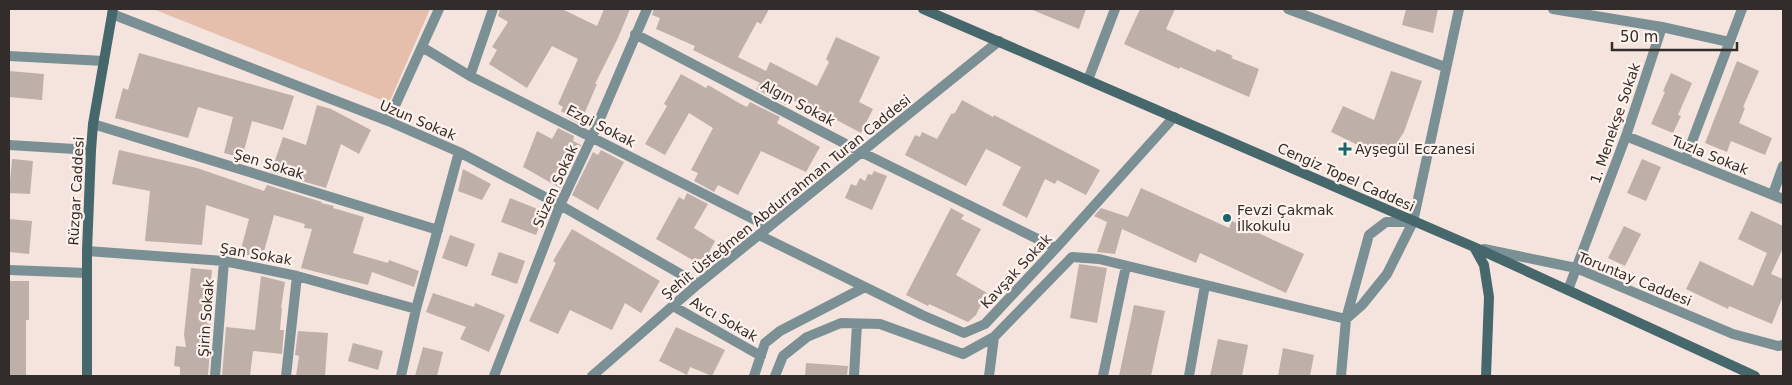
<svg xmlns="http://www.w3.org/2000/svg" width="1792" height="385" font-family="'DejaVu Sans',sans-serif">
	<rect width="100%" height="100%" fill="#f4e4dd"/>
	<path fill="#e5bfac" d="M153,9H430L389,103Z"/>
	<path fill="#beafa8" d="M500,9H562L597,26L604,9H630L618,38L595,84H597L580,124L565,116L566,114L561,111L563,107L558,104L578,59L552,46L527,88L489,64L497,50L492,47L508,22L498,16Z
		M654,9H769L761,24L757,22L752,31L738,57L766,71L770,62L817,86L829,62L826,59L836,37L880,57L859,102L873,109L861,133L831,117L829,120L789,98L786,105L756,89L760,83L693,50L695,46L656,29L660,18L652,15Z
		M1030,9H1086L1079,29Z
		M1140,9H1175L1166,29L1215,52L1217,49L1233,56L1231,58L1259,69L1249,97L1180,67L1179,69L1124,44Z
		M1406,9H1438L1433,33L1402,25Z
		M139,53L294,96L283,130L252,121L242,158L224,153L233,117L198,107L188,138L115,118L123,88L128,90Z
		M1737,61L1759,71L1743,107L1745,108L1739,123L1772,138L1765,155L1731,141L1727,152L1705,143Z
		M9,71L44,74L42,100L9,97Z
		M1391,71L1422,81L1404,132L1396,144L1382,150L1358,145L1331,132L1343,106L1374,120Z
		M1671,73L1692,83L1678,115L1681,116L1673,133L1651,124L1665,92L1663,91Z
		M681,74L706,88L708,85L739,103L747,107L750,102L780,117L777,123L820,147L806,172L761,151L738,195L718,185L714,192L694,181L698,173L691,170L713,128L689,113L665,155L645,144L667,106L664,104Z
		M962,100L993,117L994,115L1100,170L1086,195L1057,180L1055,184L1045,179L1027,218L1002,205L1021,167L1000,156L986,149L966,186L905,155L915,135L920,137L922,132L937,139L951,114L955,113Z
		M317,105L331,109L371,130L359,154L341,144L326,188L271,172L283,137L306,145Z
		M558,128L574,136L573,141L581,145L560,188L523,167L537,131L552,139Z
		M119,150L197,168L264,191L267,185L322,202L321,203L334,206L333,208L364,217L353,253L388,263L389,260L419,271L414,287L372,272L368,285L301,268L312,229L304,228L305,224L274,215L262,259L240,253L249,219L206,205L202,245L145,241L150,191L112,184Z
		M601,150L624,162L598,210L572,195L593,152L598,155Z
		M12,159L33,161L30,194L9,193Z
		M1642,159L1661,167L1646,201L1627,193Z
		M463,169L491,184L482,200L458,191Z
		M874,171L887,176L872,210L845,198L851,184L856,186L860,178L865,181L868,174L872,175Z
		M1141,188L1229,228L1232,221L1304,254L1286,293L1200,253L1196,263L1122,229L1115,254L1097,252L1107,222L1094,216L1101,208L1128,217Z
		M687,193L708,204L694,228L715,241L708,254L696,262L656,239L679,197L684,200Z
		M510,198L545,212L536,235L501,222Z
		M951,208L964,215L961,219L981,229L956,275L987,293L976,315L968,322L929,304L928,306L906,295Z
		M1751,211L1783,226V248L1771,274L1783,279V296L1772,324L1729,306L1728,309L1686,289L1700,261L1753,286L1767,253L1738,239Z
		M9,219L32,221L29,254L9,252Z
		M1624,226L1641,234L1625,266L1608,258Z
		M572,229L660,281L641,313L625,303L612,330L570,310L558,334L529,321L556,263L553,261Z
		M450,235L475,244L467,267L442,258Z
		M499,252L525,261L517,284L491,275Z
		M1079,264L1107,268L1097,323L1070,318Z
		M191,268L212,270L207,323L212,325L208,376H180V367L174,366L176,346L186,347L184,335Z
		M261,276L285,282L281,308H282L280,330H284L282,354L253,351L250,376H222L226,327L255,330Z
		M9,281H29V320H26V376H9Z
		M433,293L474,307L475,303L505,315L489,352L460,339L466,327L426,312Z
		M1134,305L1165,311L1151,376H1119Z
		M676,327L725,350L712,376L690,367L687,375L659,361Z
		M298,331L328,333L325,376H296L299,356L295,355Z
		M1218,339L1248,345L1242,376H1210Z
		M353,343L383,351L378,370L348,361Z
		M423,347L443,352L437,376H415Z
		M1283,348L1314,355L1310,376H1278Z
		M806,363L848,366L847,376H805Z"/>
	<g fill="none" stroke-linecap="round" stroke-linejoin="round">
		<path stroke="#7a9094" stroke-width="10" d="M1288,9L1445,67
			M1553,9L1662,27
			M112,14L388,121L459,152L560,205L698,284
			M635,34L861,152L1056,248
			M422,47L470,76L769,227
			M9,56L104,61
			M470,76L493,9
			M1088,80L1115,9
			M388,121L439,9
			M93,124L438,230
			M1626,136L1783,199
			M9,145L91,150
			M1685,160L1742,9
			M1773,194L1783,166
			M759,235L922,315L964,333L985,324L1056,248L1174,117
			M1484,249L1576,268L1733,334L1778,346L1783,345
			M87,251L224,261L297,276L416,309
			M9,270L87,273
			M1568,290L1626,136L1662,27L1729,42
			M673,306L761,356
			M1346,319L1362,305L1387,274L1413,222L1459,9
			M215,376L224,261
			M286,376L297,276
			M401,376L416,309L459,152
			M494,376L560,205L592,137L647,9
			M592,376L698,284L999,41
			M754,376L765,343L780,331L865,287
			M775,376L783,356L807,337L841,323L880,324L963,354L994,337L1072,257L1099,259L1346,319
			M854,376L857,324
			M989,376L994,337
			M1103,376L1126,266
			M1189,376L1205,285
			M1341,376L1346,319L1369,235L1386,222H1413"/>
		<path stroke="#46676c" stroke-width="10" d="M923,9L1474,247L1755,376
			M1474,247L1484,265L1489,297L1486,376
			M87,376V251L91,150L93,124L113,9"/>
	</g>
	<g fill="#19656f" stroke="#fff2ec" stroke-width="2">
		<path d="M1342.5 141.5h5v5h5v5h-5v5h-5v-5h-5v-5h5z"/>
		<circle cx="1227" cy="218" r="5"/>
	</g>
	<g text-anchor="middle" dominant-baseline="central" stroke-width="4.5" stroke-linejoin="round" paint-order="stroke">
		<g font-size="14" fill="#322d2a" stroke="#fff2ec">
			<text transform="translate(798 103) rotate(28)">Algın Sokak</text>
			<text transform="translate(418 120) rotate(23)">Uzun Sokak</text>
			<text transform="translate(1615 123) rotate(-71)">1. Menekşe Sokak</text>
			<text transform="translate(601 126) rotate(27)">Ezgi Sokak</text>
			<text transform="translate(1710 155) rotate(22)">Tuzla Sokak</text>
			<text transform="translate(269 164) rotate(17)">Şen Sokak</text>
			<text transform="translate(1346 177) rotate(24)">Cengiz Topel Caddesi</text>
			<text transform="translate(555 186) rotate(-66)">Süzen Sokak</text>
			<text transform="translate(76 191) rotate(-87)">Rüzgar Caddesi</text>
			<text transform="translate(786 197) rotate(-39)">Şehit Üsteğmen Abdurrahman Turan Caddesi</text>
			<text transform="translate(256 254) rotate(10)">Şan Sokak</text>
			<text transform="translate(1016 271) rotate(-47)">Kavşak Sokak</text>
			<text transform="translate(1635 279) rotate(22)">Toruntay Caddesi</text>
			<text transform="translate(206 318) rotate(-86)">Şirin Sokak</text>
			<text transform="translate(724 319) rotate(30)">Avcı Sokak</text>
		</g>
		<g font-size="14" fill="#322d2a" stroke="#fff2ec" text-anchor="start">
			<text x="1355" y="149">Ayşegül Eczanesi</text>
			<text x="1237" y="210">Fevzi Çakmak<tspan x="1237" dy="16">İlkokulu</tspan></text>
		</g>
	</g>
	<rect width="1792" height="385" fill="none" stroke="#322d2a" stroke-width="20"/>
	<path d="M1612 42v8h125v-8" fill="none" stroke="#322d2a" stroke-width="2.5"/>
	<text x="1620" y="42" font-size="15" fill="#322d2a" stroke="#fff2ec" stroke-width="4" paint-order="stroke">50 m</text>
</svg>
